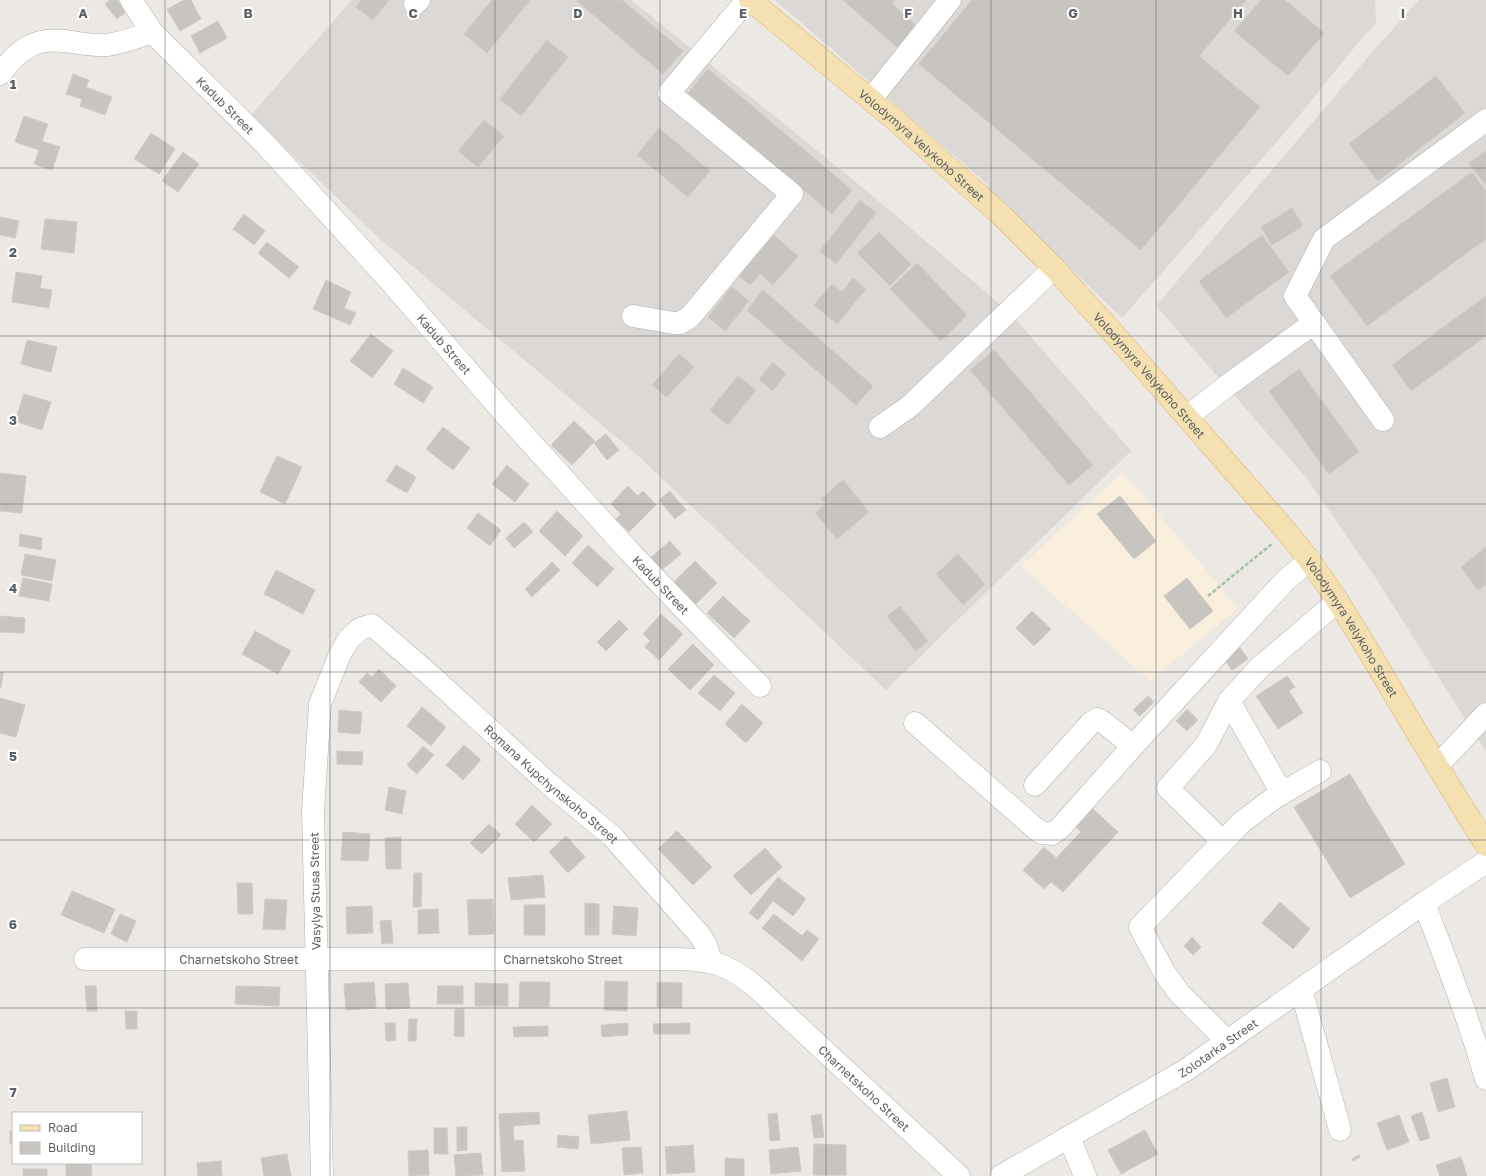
<svg xmlns="http://www.w3.org/2000/svg" width="1486" height="1176" font-family="'Golos Text',sans-serif">
	<rect width="100%" height="100%" fill="#ece9e4"/>
	<path fill="#f9eedc" d="M1123,472L1238,608L1150,681L1021,566Z"/>
	<path fill="#dbd8d6" d="M352,0H631L862,187L1008,311L1131,451L886,690L634,452L380,239L251,115Z
		M775,0H1375L1376,24L1362,38L1289,128L1122,318L987,188V184Z
		M1419,0H1486V752L1377,580L1308,480L1156,306L1375,49Z"/>
	<path fill="#c8c4c0" stroke="#d0cac3" d="M110,0H117L126,12L117,19L105,4Z
		M184,0H191L201,19L180,31L167,9Z
		M361,0H389L373,20L356,7Z
		M492,0H530L487,53L464,34Z
		M578,0H622L683,51L663,74L577,1Z
		M843,0H895L892,4L920,29L901,51Z
		M972,0H1246L1199,56L1260,107L1141,250L919,64Z
		M1261,0H1285L1324,33L1288,76L1234,31Z
		M218,21L227,38L200,53L191,36Z
		M547,40L568,57L521,116L500,99Z
		M708,69L852,190L832,214L688,93Z
		M73,74L89,80L86,87L112,97L105,115L80,106L82,99L66,94Z
		M1436,76L1465,113L1378,181L1349,144Z
		M24,116L48,124L42,141L60,147L52,170L34,164L39,150L15,142Z
		M484,120L504,136L478,167L458,151Z
		M659,128L710,171L688,197L637,155Z
		M151,133L175,149L159,174L134,159Z
		M1486,151V186L1469,163Z
		M183,152L199,164L178,192L162,181Z
		M1472,172L1486,191V239L1367,326L1330,276Z
		M860,200L876,213L836,264L820,251Z
		M1292,208L1303,226L1272,245L1261,227Z
		M244,214L265,231L254,245L233,229Z
		M0,217L19,221L15,238L0,235Z
		M45,219L77,222L74,253L41,249Z
		M879,232L911,264L890,286L857,253Z
		M774,235L798,256L773,285L760,274L750,285L739,276Z
		M1262,235L1289,272L1226,318L1199,281Z
		M267,242L299,267L289,278L258,253Z
		M917,263L967,315L941,341L890,289Z
		M16,272L42,276L40,288L52,290L49,308L12,302Z
		M853,278L866,289L837,324L814,305L832,284L842,292Z
		M326,280L351,292L344,308L356,313L350,325L313,309Z
		M732,287L749,301L725,331L708,317Z
		M763,290L873,386L856,405L747,310Z
		M1486,296V336L1411,391L1392,365Z
		M371,334L393,351L372,378L350,361Z
		M27,340L57,347L51,372L21,364Z
		M994,350L1093,465L1069,485L970,370Z
		M679,354L694,367L667,397L652,385Z
		M773,362L786,374L772,391L759,379Z
		M403,368L433,387L423,403L394,384Z
		M1299,369L1359,452L1329,474L1269,391Z
		M738,376L756,390L728,425L710,410Z
		M24,394L51,402L42,430L15,421Z
		M574,421L595,441L572,465L551,445Z
		M443,427L470,448L453,470L426,449Z
		M606,434L619,450L607,460L594,443Z
		M277,456L302,467L285,504L260,492Z
		M396,465L416,477L407,493L386,481Z
		M507,465L529,484L515,502L492,484Z
		M0,473L26,476L22,513L0,511Z
		M843,480L869,512L837,539L815,513L826,504L821,499Z
		M628,486L638,496L643,491L656,505L629,532L616,519L621,514L611,504Z
		M670,491L686,510L675,519L659,500Z
		M1120,496L1156,541L1134,559L1097,514Z
		M557,511L583,536L565,556L539,531Z
		M478,513L501,530L490,546L467,528Z
		M524,522L533,532L514,548L506,538Z
		M20,534L42,538L41,550L19,546Z
		M670,541L681,554L659,572L649,559Z
		M588,545L614,569L597,587L572,563Z
		M1486,547V584L1478,590L1461,567Z
		M25,554L56,560L52,581L21,575Z
		M958,554L985,584L963,605L936,574Z
		M695,561L717,583L696,604L674,582Z
		M552,562L560,570L532,597L525,589Z
		M276,570L315,590L303,614L264,594Z
		M23,578L52,584L49,601L19,596Z
		M1187,578L1213,611L1190,629L1164,596Z
		M723,596L750,621L734,638L707,613Z
		M900,606L928,641L916,651L887,616Z
		M1032,611L1051,629L1034,646L1016,628Z
		M661,614L683,634L659,660L645,647L650,641L643,634Z
		M0,616L25,618L24,633L0,632Z
		M619,620L628,629L606,651L597,642Z
		M255,631L291,651L278,674L242,654Z
		M693,644L714,665L690,690L668,669Z
		M1239,646L1248,659L1232,670L1223,658Z
		M379,669L396,686L381,702L359,682L367,673L372,677Z
		M0,672H3L1,688H0Z
		M714,675L735,693L720,711L698,693Z
		M1287,676L1295,687L1289,691L1303,713L1278,729L1256,696Z
		M1148,696L1154,702L1140,716L1133,710Z
		M0,698L25,705L16,737L0,733Z
		M742,704L763,723L746,743L725,724Z
		M422,707L446,727L431,746L407,726Z
		M1187,709L1198,720L1187,731L1176,721Z
		M339,710L362,712L360,734L338,732Z
		M464,745L481,760L463,780L446,765Z
		M423,746L434,755L417,774L407,765Z
		M337,751L363,752L362,765L337,764Z
		M1350,774L1405,864L1350,898L1294,807Z
		M389,787L406,791L402,814L385,810Z
		M532,805L552,824L534,842L515,824Z
		M1093,809L1118,832L1063,892L1051,882L1044,889L1023,870L1044,847L1056,858L1081,832L1076,827Z
		M489,824L501,835L482,854L470,843Z
		M677,831L712,867L693,885L658,849Z
		M343,832L370,834L368,861L341,860Z
		M566,836L585,857L568,873L549,852Z
		M401,837V869H386L385,838Z
		M765,848L782,867L751,895L733,876Z
		M414,873H422L421,907H413Z
		M543,875L545,897L511,900L508,878Z
		M778,877L806,899L793,916L773,901L758,920L749,913Z
		M237,883H252L253,914H238Z
		M72,891L115,909L104,933L61,915Z
		M265,899L287,900L285,930L263,929Z
		M493,899L494,934L469,935L467,900Z
		M1280,902L1310,929L1293,949L1262,923Z
		M585,903L599,904V935H585Z
		M524,905H545V935H524Z
		M372,906L373,933L347,934L346,907Z
		M614,906L638,908L636,936L612,934Z
		M438,909L439,933L418,934V910Z
		M120,914L136,921L127,942L111,934Z
		M774,914L802,936L807,930L819,939L802,961L762,928Z
		M391,920L393,943L382,944L380,921Z
		M1192,937L1201,947L1193,955L1184,946Z
		M605,981L628,982L627,1011L604,1010Z
		M374,982L376,1008L346,1010L344,984Z
		M520,982H550L549,1007H519Z
		M657,982L682,983V1008L657,1007Z
		M408,983L410,1008L386,1009L385,984Z
		M475,983L508,984V1006H475Z
		M85,986H96L97,1011H87Z
		M236,986L280,987L279,1006L235,1004Z
		M438,986H463V1004H437Z
		M455,1009H464V1037L454,1036Z
		M125,1011H137V1029H126Z
		M409,1019H417L416,1041H408Z
		M385,1023H395L396,1040L386,1041Z
		M628,1023V1035L602,1037L601,1025Z
		M690,1023V1034H654L653,1024Z
		M548,1026V1036L514,1037L513,1027Z
		M1447,1078L1455,1107L1438,1112L1430,1083Z
		M627,1111L630,1140L591,1144L588,1115Z
		M539,1112L540,1124L513,1126L514,1141L523,1140L525,1171L502,1172L499,1114Z
		M1422,1112L1430,1138L1420,1141L1411,1116Z
		M777,1113L780,1140L770,1141L768,1114Z
		M821,1114L824,1137L814,1138L811,1116Z
		M1399,1115L1409,1142L1387,1150L1377,1123Z
		M457,1127H467V1150L457,1151Z
		M434,1128H447L448,1154H434Z
		M1145,1130L1158,1154L1121,1174L1108,1150Z
		M10,1131H13V1144H10Z
		M558,1135L579,1137L578,1149L557,1147Z
		M814,1144L846,1145V1175H813Z
		M693,1145L695,1172L667,1174L665,1147Z
		M641,1147L643,1173L624,1175L622,1148Z
		M798,1147L801,1171L771,1174L769,1150Z
		M428,1150L429,1175L409,1176L408,1151Z
		M481,1153L483,1175L456,1176L454,1155Z
		M287,1154L291,1176H264L261,1158Z
		M1359,1155L1360,1157L1353,1161L1352,1159Z
		M1461,1157L1467,1176H1440L1436,1165Z
		M725,1158L744,1159V1176H725Z
		M221,1161L222,1176H198L197,1163Z
		M66,1163H91L92,1176H66Z
		M23,1169H47V1176H23Z"/>
	<g fill="none" stroke-linecap="round" stroke-linejoin="round">
		<defs>
			<g id="minor">
				<path id="s1" d="M131,0L152,32L266,145L391,282L505,414L629,551L691,616L760,686"/>
				<path d="M415,4L419,0"/>
				<path d="M0,74C18,50 33,38 64,41C79,43 93,46 107,45C123,43 138,37 152,32"/>
				<path d="M871,99L950,0"/>
				<path d="M633,316L674,323H680L690,317L792,194L669,93L747,0"/>
				<path d="M1314,323L1295,296L1324,239L1486,120"/>
				<path d="M1187,417L1228,385L1314,323L1383,420"/>
				<path d="M880,427L910,406L1054,268"/>
				<path d="M915,723L1036,829L1042,833L1052,834L1060,828L1133,746L1272,595L1286,580L1310,560"/>
				<path d="M1437,766L1486,714"/>
				<path d="M1035,785L1090,724L1097,719L1103,722L1133,746"/>
				<path d="M1282,793L1229,701L1260,667L1338,601"/>
				<path d="M1222,841L1168,788L1206,745L1229,701"/>
				<path d="M1424,903C1446,961 1469,1019 1486,1079"/>
				<path id="s2" d="M85,959H676C713,960 729,964 758,989L959,1176"/>
				<path d="M1301,989L1340,1130"/>
				<path d="M1227,1041L1180,994L1164,972L1140,927L1242,822L1274,798L1320,771"/>
				<path d="M1069,1137L1085,1176"/>
				<path id="s3" d="M322,1176L313,811L320,704L340,654L349,639L360,629L372,625L429,674L549,784L612,836L699,934L706,945L711,961"/>
				<path id="s4" d="M1001,1176L1186,1070L1424,903L1486,862"/>
			</g>
			<g id="major">
				<path id="s5" d="M750,0L900,124L1002,216L1054,268L1115,335L1287,532C1329,582 1361,638 1394,694C1424,745 1455,795 1486,845"/>
			</g>
		</defs>
		<use href="#minor" stroke="#afb1b4" stroke-width="23"/>
		<use href="#major" stroke="#deae6b" stroke-width="23"/>
		<path stroke="#9fc3a4" stroke-width="2.5" stroke-dasharray="4 2" stroke-linecap="butt" d="M1208,596L1273,543"/>
		<use href="#minor" stroke="#fff" stroke-width="22"/>
		<use href="#major" stroke="#f4e0b1" stroke-width="22"/>
	</g>
	<path fill="none" stroke="#5c5f62" stroke-width="1" stroke-opacity="0.55" d="M165,0V1176M330,0V1176M495,0V1176M660,0V1176M826,0V1176M991,0V1176M1156,0V1176M1321,0V1176M0,168H1486M0,336H1486M0,504H1486M0,672H1486M0,840H1486M0,1008H1486"/>
	<g text-anchor="middle" dominant-baseline="central" stroke-width="4" stroke-linejoin="round" paint-order="stroke">
		<g font-size="12" fill="#5c5f62" stroke="#fff">
			<text stroke="none"><textPath href="#s1" startOffset="142">Kadub Street</textPath></text>
			<text stroke="none"><textPath href="#s5" startOffset="225">Volodymyra Velykoho Street</textPath></text>
			<text stroke="none"><textPath href="#s1" startOffset="466">Kadub Street</textPath></text>
			<text stroke="none"><textPath href="#s5" startOffset="549">Volodymyra Velykoho Street</textPath></text>
			<text stroke="none"><textPath href="#s1" startOffset="790">Kadub Street</textPath></text>
			<text stroke="none"><textPath href="#s5" startOffset="873">Volodymyra Velykoho Street</textPath></text>
			<text stroke="none"><textPath href="#s3" startOffset="811">Romana Kupchynskoho Street</textPath></text>
			<text transform="translate(315 891) rotate(-91)">Vasylya Stusa Street</text>
			<text stroke="none"><textPath href="#s2" startOffset="154">Charnetskoho Street</textPath></text>
			<text stroke="none"><textPath href="#s2" startOffset="478">Charnetskoho Street</textPath></text>
			<text stroke="none"><textPath href="#s4" startOffset="252">Zolotarka Street</textPath></text>
			<text stroke="none"><textPath href="#s2" startOffset="826">Charnetskoho Street</textPath></text>
		</g>
	</g>
	<g font-size="13" text-anchor="middle" font-weight="bold" fill="#5c5f62" stroke="#fff" stroke-width="4" stroke-linejoin="round" paint-order="stroke">
		<text x="83" y="18">A</text>
		<text x="248" y="18">B</text>
		<text x="413" y="18">C</text>
		<text x="578" y="18">D</text>
		<text x="743" y="18">E</text>
		<text x="908" y="18">F</text>
		<text x="1073" y="18">G</text>
		<text x="1238" y="18">H</text>
		<text x="1403" y="18">I</text>
		<text x="13" y="89">1</text>
		<text x="13" y="257">2</text>
		<text x="13" y="425">3</text>
		<text x="13" y="593">4</text>
		<text x="13" y="761">5</text>
		<text x="13" y="929">6</text>
		<text x="13" y="1097">7</text>
	</g>
	<rect x="12" y="1112" width="130" height="52" fill="#ffffff" stroke="#bebfc0"/>
	<rect x="20" y="1125" width="20" height="6" fill="#f4e0b1" stroke="#bebfc0"/>
	<text x="48" y="1132" font-size="12" fill="#5c5f62">Road</text>
	<rect x="20" y="1142" width="20" height="12" fill="#c8c4c0" stroke="#bebfc0"/>
	<text x="48" y="1152" font-size="12" fill="#5c5f62">Building</text>
</svg>
